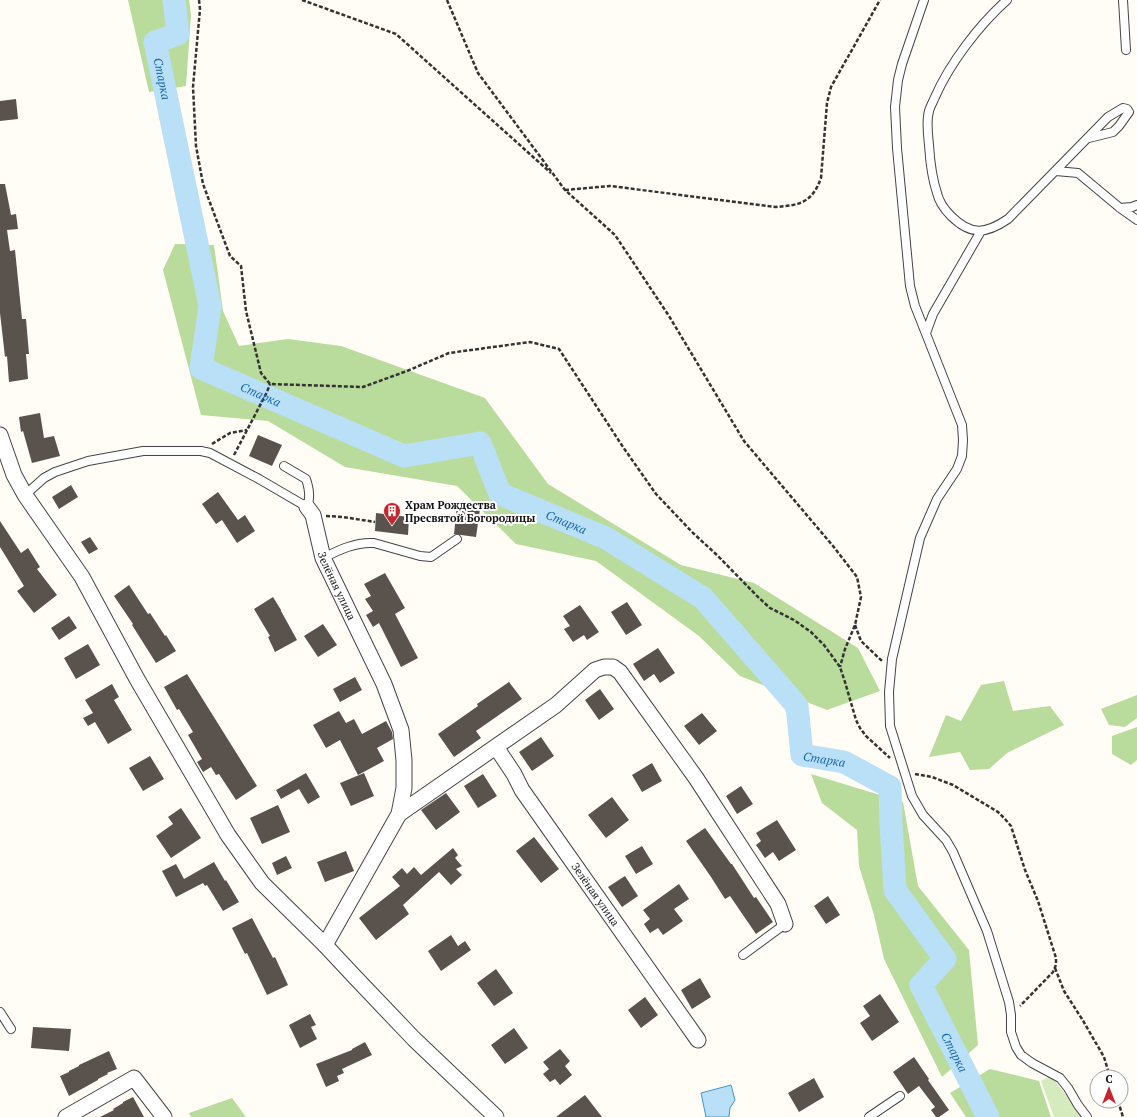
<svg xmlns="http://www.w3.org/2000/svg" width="1137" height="1117" font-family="'PT Serif',serif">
	<rect width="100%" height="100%" fill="#fffdf5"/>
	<path fill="#d5ebbd" d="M1051,1076L1083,1117H1054L1041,1081Z"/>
	<path fill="#b9dc9c" d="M128,0H189L191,15L186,86L149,92Z
		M175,244L214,245L223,311L239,346L288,339L341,346L485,398L548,484L681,565L754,583L858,648L880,691L827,710L740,676L699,636L596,561L516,544L457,486L345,467L268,421L201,415L163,270Z
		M1004,681L1013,711L1050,706L1064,725L1007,753L989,769L970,770L960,752L929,757L946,715L961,721L981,685Z
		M1137,695V718L1125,727L1109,725L1101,709Z
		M1137,727V760L1131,765L1112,754V736Z
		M811,774L903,802L918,886L969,950L978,1045L942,1077L884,959L874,915L859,866L857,830L822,803Z
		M990,1069L1039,1081L1051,1117H966L950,1093Z
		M232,1098L246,1117H191L189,1113Z"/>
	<path fill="#b9e0f7" stroke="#3f96cf" d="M731,1085L735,1100L730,1108L729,1117H706L701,1093Z"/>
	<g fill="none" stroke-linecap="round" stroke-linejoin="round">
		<path stroke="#b9e0f7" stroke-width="23" id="s1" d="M174,0L178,34L155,42L210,306L201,368L404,456L480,443L500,494L606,538L703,598L797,706L802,755L844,762L890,787L891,823L895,890L945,959L921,985L988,1117"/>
	</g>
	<path fill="#5a524d" d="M16,99L18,119L0,121V101Z
		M0,184H5L11,215L16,214L18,229L7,230L10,251L15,250L22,319H26L29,354H26L28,379L9,382L7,356L5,357L0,313Z
		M40,413L44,438L54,436L60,456L32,463L23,431L21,432L19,417Z
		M258,435L282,445L272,466L249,456Z
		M71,485L78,497L59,509L52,497Z
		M218,492L238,520L245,515L255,531L237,543L222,520L216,524L202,504Z
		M457,506L480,509L476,537L454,534Z
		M376,513L409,517L408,535L375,531Z
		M0,521L21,553L28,548L40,567L37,569L57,595L34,613L17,591L24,586L0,547Z
		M90,537L98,549L89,554L81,542Z
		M385,573L405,608L395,614L418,658L401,667L379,623L373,627L366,615L373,611L365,599L371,596L364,584Z
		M129,585L148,614L150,613L165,636L166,635L176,651L156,663L132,625L133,624L114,596Z
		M273,597L281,610V611L297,640L275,652L268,637L270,636L254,609Z
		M627,602L642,625L626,635L611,612Z
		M580,605L599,632L587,640L584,635L573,642L564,629L570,626L563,616Z
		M69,616L77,628L59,640L51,628Z
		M323,624L337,645L318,657L304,636Z
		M88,644L100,665L76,679L64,658Z
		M658,648L675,673L660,683L654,674L644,681L633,664Z
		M187,674L257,786L236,800L219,774L216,775L211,767L203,772L197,762L202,759L188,735L193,732L179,709L177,710L164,687Z
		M355,677L362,690L340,702L333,689Z
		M509,682L522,699L476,731L481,738L454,757L438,734L478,706L477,704Z
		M112,684L119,697L114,700L132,730L108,744L95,722L88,726L83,718L93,713L85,700Z
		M600,689L614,709L599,720L585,700Z
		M339,711L346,723L354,719L362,734L386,721L392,732L393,739L377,748L384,761L358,775L340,740L326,748L313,725Z
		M702,713L717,731L699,745L684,726Z
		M541,737L554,756L532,771L519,752Z
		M150,756L164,779L143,791L129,768Z
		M652,763L662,781L642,792L632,775Z
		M306,773L320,797L308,804L299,789L281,799L276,790Z
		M364,773L374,796L351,806L340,783Z
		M483,774L497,796L478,808L464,786Z
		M741,786L753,804L737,814L726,796Z
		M446,793L460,812L436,830L421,810Z
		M612,797L629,820L606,838L588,815Z
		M278,805L290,832L262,844L250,818Z
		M181,808L201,838L171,858L156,836L173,824L168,817Z
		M777,820L796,850L779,861L773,852L765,858L756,845L761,841L756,833Z
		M705,828L731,864H732L754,898L756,897L773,922L756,934L730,896L725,899L711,877L686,841Z
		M534,837L559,869L541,883L516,851Z
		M642,846L653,864L636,874L625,856Z
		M453,848L458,855L455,858L462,866L456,869L462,875L451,885L439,872L403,905L409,914L376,940L359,918L400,886L392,877L402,868L407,874L414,867L421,875Z
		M346,851L354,871L325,882L317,862Z
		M286,856L292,868L277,875L272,863Z
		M214,862L225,881L226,880L239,902L223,911L207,885L205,886L203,883L176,897L162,871L176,864L184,879Z
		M625,876L638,896L622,907L608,887Z
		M679,884L689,899L674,909L683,921L663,935L658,928L650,933L644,924L650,919L643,910Z
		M828,896L840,915L826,924L814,906Z
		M252,918L273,958L275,957L288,985L267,995L247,953L245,954L232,928Z
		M451,935L458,946L465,941L471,950L441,971L428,951Z
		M496,969L513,993L494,1006L477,983Z
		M700,978L711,997L692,1009L681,990Z
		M880,994L899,1022L872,1041L860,1023L870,1016L863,1006Z
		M645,997L658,1015L641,1028L628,1010Z
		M310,1014L316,1025L311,1027L317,1039L300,1048L289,1025Z
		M33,1027L71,1029L69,1051L31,1048Z
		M514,1028L528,1048L505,1064L491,1045Z
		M365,1042L372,1055L342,1069L344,1073L337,1076L339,1081L326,1087L316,1064L352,1050V1049Z
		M560,1049L570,1061L565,1066L572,1075L560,1085L555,1079L550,1082L543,1074L549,1069L543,1062Z
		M109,1051L117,1069L107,1073L108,1074L98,1079V1080L69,1096L60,1076L69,1072V1071L79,1066V1065Z
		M914,1057L929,1079L928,1080L949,1110L939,1117H936L931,1110L935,1107L919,1086L908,1094L893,1072Z
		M814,1078L824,1097L799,1112L788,1093Z
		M585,1095L602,1117H556Z
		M133,1097L144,1117H100L114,1110L113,1109L123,1103V1102Z"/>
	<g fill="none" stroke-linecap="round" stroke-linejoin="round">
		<defs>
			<path id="service" d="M924,0L902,64L898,80L895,107L897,148L910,286L915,306L962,425L963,440L962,456L957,469L937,499L920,538L892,659L889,692L890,726L912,796L923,815L946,840L953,852L987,931L1009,1002L1011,1015V1032L1016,1047L1021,1055L1032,1063L1060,1078L1068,1088L1078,1105L1087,1117
				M1007,0C979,25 950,63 935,97C933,102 930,107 929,111C926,122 928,134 929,145C930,161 932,178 937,193C939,202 945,210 951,216C971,236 986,234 1008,219L1108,117L1123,108L1127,109L1129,112L1119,126L1113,132L1089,138
				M1123,0L1126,50
				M1056,171L1078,173L1120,208L1137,220
				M1120,208L1132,207L1137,205
				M926,333L933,314L981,231
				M25,495L44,478L55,472L88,461L143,451H201L210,453L259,479L307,507C311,498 309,488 306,479L284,466
				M323,558C339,550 355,542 374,543L420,556L431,557L457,539
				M743,955L785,924
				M0,1012L11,1029
				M869,1117L900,1096"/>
			<g id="minor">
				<path d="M0,435L14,475L25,495L82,577L137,679L228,835L262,883L325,945L353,975L414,1039L496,1117"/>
				<path id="s2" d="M307,507L313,515L323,558L384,684L401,730L404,760V788L399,814L325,945"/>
				<path id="s3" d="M496,747L514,774L522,790L698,1040"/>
				<path d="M399,814L556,705L595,670L604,667H613L620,672L696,778L778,904L785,924"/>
				<path d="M66,1117L134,1078L164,1117"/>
			</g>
		</defs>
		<use href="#service" stroke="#444" stroke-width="10"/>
		<use href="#minor" stroke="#444" stroke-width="17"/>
		<path stroke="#333" stroke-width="2.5" stroke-dasharray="4 2" stroke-linecap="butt" d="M199,0L200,9L193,87L196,146L203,184L230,256L241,266L246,311L261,373L270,384L363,387L407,371L449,353L530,342L559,349L623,447L656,494L693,533L717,555L758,597L770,608L794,620L811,632L824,645L840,667L845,682L856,720L860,728L866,736L890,758
			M302,0L396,34L551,173
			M447,0L478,73L565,190L615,235L669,316L744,441L833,546L857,577L861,597L855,625L845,649L840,667
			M565,190L610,186L776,207C800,205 812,203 821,178L827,103L831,87L880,0
			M212,444L230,433L247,430
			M234,455L267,392L270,384
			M326,516L343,517L375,522
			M855,625L861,641L883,662
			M915,774L932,777L953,785L998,812L1005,819L1011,826L1025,870L1038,901L1056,958V965L1053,972L1020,1006
			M1055,968L1064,991L1082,1019L1104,1057L1110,1077
			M1118,1101L1123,1117"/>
		<use href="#service" stroke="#fff" stroke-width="8"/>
		<use href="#minor" stroke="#fff" stroke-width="15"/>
	</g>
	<defs>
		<symbol id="building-pin" viewBox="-11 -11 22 30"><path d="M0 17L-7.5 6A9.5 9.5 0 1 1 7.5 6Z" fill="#c4262e" stroke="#fff"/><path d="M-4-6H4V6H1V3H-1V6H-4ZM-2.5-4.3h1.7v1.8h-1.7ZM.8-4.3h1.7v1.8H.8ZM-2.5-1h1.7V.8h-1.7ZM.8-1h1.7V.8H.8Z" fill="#fff"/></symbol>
	</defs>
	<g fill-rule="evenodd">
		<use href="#building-pin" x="382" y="501" width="20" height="27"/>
	</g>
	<g text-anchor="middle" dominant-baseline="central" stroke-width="4" stroke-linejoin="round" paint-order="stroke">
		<g font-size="11" font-weight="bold" fill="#111" stroke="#fff" text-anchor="start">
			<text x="405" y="505">Храм Рождества<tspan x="405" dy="13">Пресвятой Богородицы</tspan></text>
		</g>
		<g font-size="11" fill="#111" stroke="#fff">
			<text stroke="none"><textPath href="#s2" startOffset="85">Зелёная улица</textPath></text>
			<text stroke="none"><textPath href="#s3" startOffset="178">Зелёная улица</textPath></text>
		</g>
		<g font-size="12" font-style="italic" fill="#1768a6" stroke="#fff">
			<text stroke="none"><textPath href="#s1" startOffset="96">Старка</textPath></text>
			<text stroke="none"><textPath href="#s1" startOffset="456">Старка</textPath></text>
			<text stroke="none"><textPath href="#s1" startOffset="816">Старка</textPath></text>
			<text stroke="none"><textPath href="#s1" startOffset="1188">Старка</textPath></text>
			<text stroke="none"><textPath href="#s1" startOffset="1559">Старка</textPath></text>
		</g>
	</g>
	<g transform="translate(1109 1089)"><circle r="19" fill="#ffffff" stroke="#a0a0a0"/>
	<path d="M0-3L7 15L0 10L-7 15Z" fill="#c4262e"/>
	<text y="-6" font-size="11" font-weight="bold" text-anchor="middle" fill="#111111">С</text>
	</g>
</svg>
